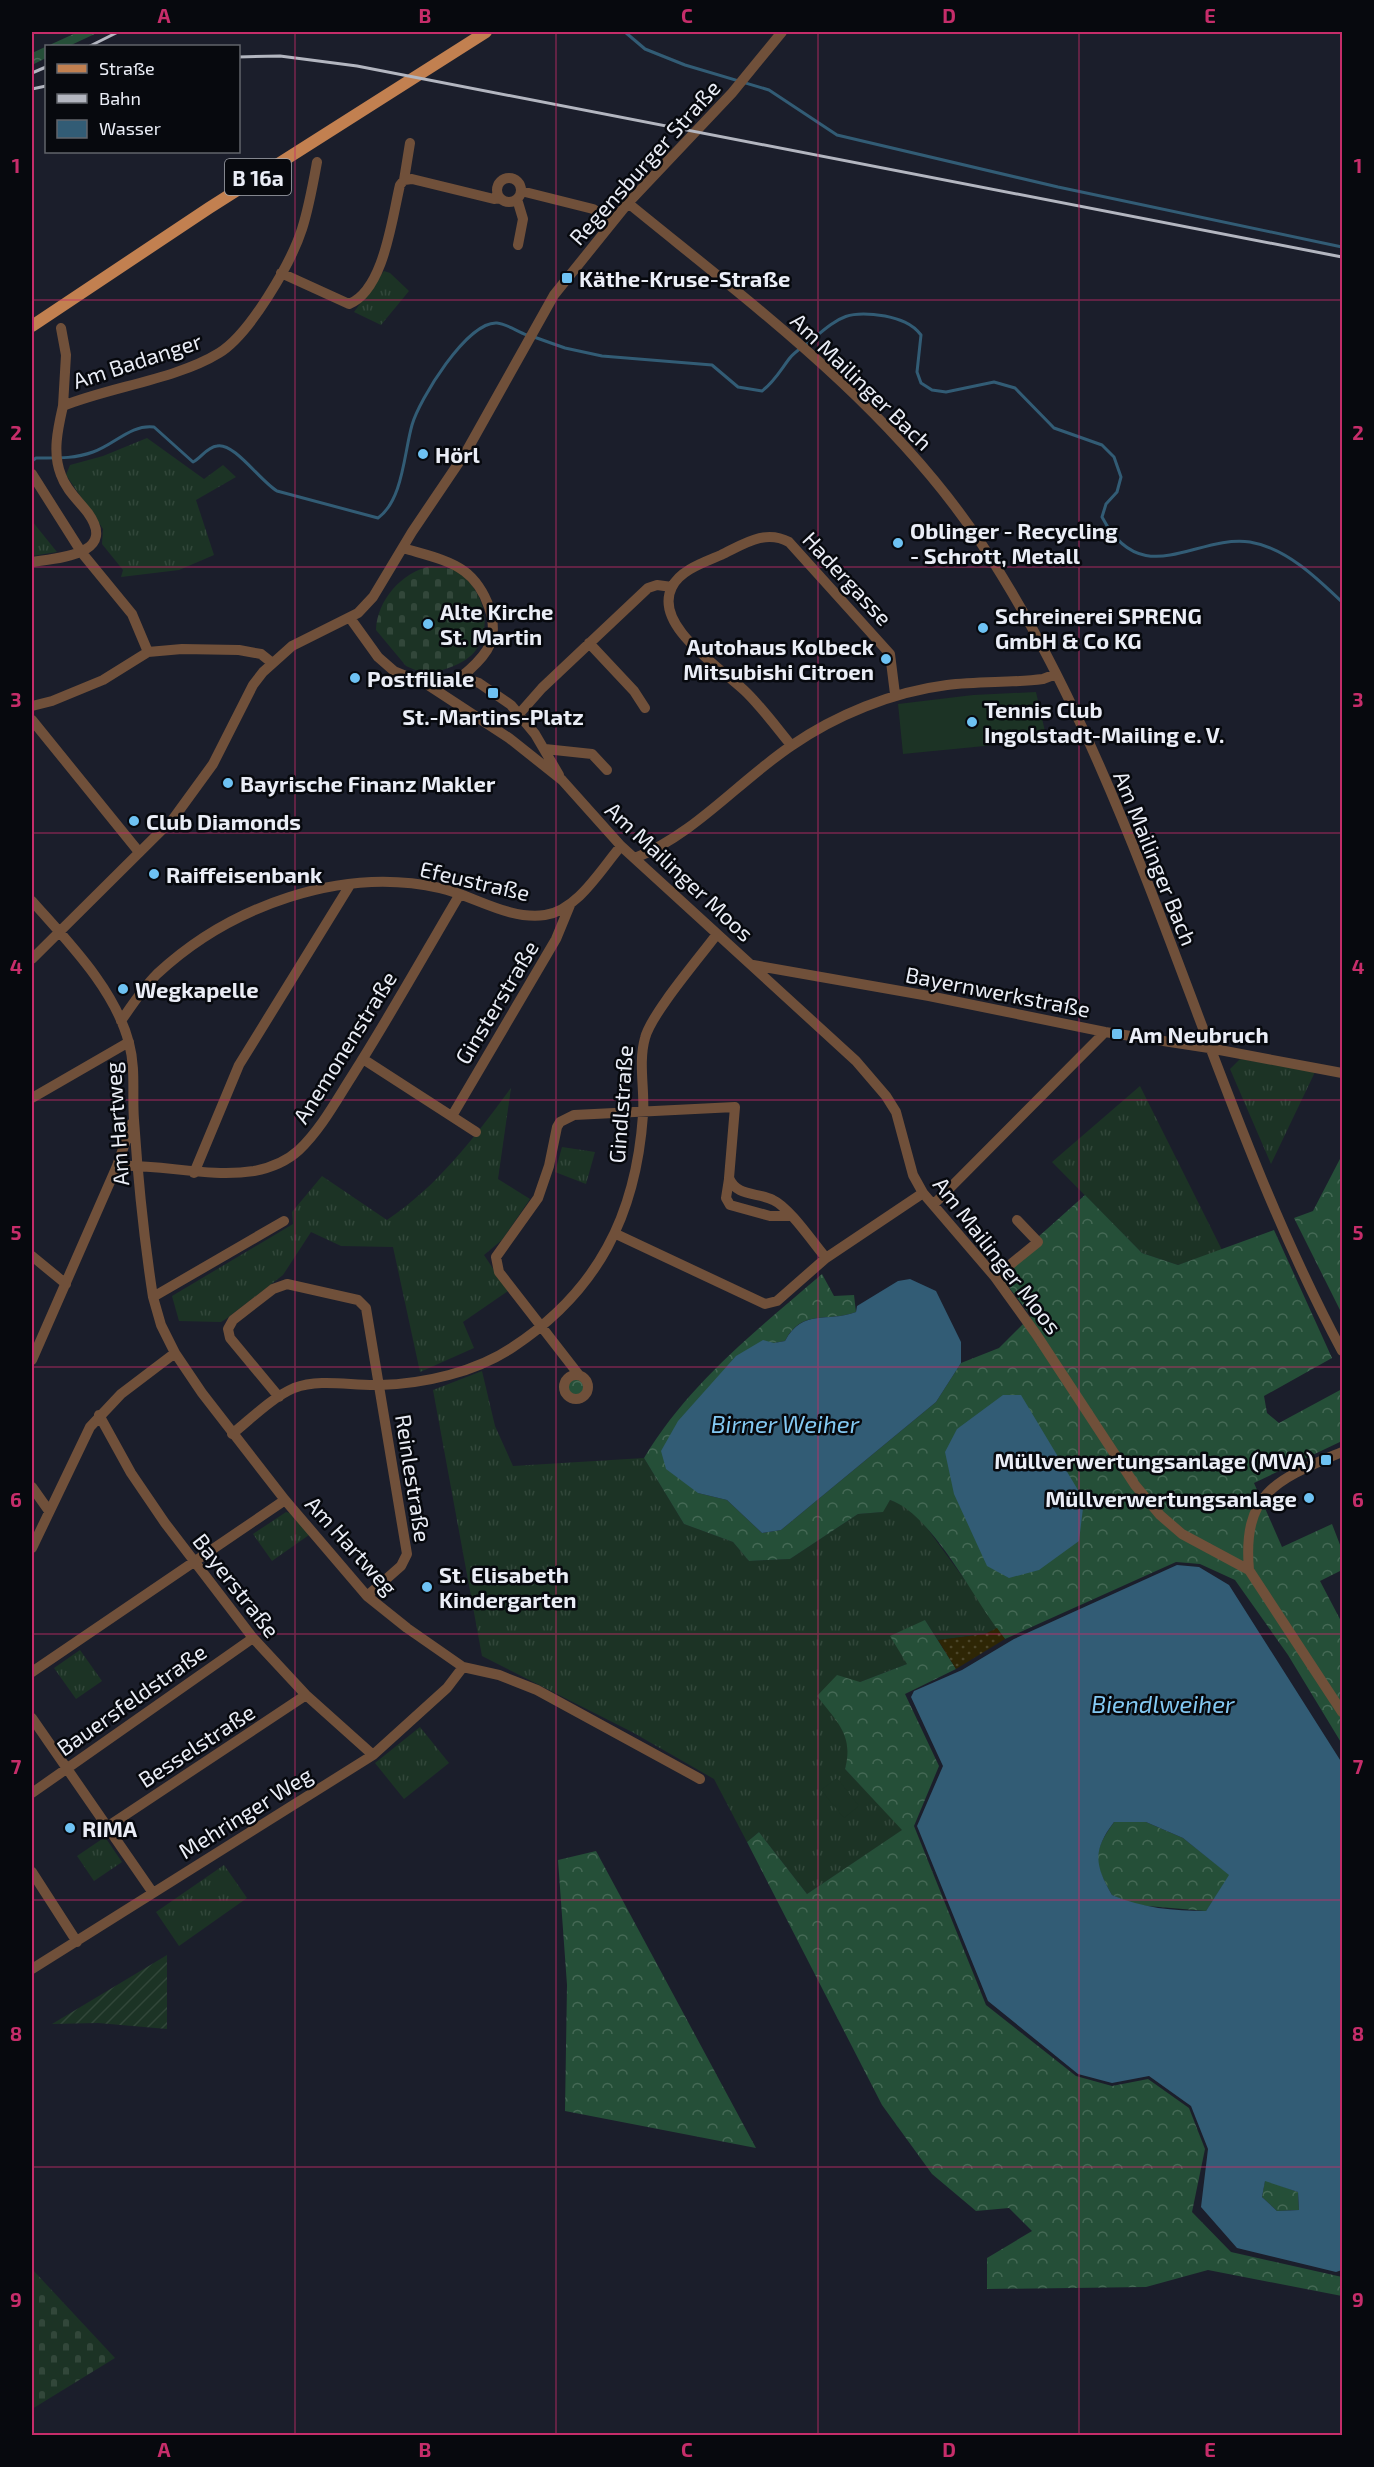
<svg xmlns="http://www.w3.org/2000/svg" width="1374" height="2467" font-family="'Exo 2',sans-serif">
	<defs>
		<pattern id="grass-tufts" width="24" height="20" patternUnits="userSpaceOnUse" patternTransform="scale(1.5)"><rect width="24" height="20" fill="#1c3325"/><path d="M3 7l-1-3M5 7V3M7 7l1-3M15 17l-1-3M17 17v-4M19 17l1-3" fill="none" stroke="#32473a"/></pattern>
		<pattern id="forest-crowns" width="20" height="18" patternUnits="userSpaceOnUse" patternTransform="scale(1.5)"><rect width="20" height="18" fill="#254f38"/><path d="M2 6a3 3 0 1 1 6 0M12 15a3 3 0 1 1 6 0" fill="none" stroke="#456955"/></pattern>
		<pattern id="sand-dots" width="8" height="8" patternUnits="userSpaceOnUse" patternTransform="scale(1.5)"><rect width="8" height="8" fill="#2e2605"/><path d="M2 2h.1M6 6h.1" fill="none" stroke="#4c462a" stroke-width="1.8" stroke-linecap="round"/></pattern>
		<pattern id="cemetery-stones" width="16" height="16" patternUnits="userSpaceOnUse" patternTransform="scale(1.5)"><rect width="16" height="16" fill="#1c3325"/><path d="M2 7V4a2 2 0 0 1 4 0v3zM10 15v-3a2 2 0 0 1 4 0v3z" fill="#32473a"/></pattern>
		<pattern id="garden-furrows" width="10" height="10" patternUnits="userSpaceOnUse" patternTransform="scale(1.5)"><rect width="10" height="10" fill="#1c3325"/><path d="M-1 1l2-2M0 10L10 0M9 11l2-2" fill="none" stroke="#32473a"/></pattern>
	</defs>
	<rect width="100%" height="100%" fill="#1b1e2b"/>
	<path fill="url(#grass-tufts)" d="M384,271L390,273L409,291L381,325L354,312Z
		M147,438L204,479L223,465L236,477L196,500L214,555L179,570L121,577L123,570L102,544L103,529L66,475L70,465L103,456Z
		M32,521L57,552L32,556Z
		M1240,1059L1315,1072L1271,1164L1230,1069Z
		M1140,1086L1222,1250L1178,1265L1142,1253L1052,1162Z
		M511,1088L498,1179L530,1199L502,1240L484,1255L508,1291L463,1322L474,1348L420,1372L393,1247L341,1246L311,1232L283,1275L226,1319L221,1322L179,1321L172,1296L293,1224L292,1212L322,1176L387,1220C437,1187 475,1137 511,1088Z
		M562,1147L595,1152L586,1184L555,1172Z
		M482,1371L495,1426L513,1466L644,1458L684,1524L733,1542L749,1561L790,1559L858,1514L882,1512L890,1500L904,1505L924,1524L986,1609L997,1628L985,1634L938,1640L925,1620L907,1664L860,1682L846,1733L849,1754L845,1769L903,1830L807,1894L759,1832L747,1842L714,1779L632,1732L482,1656L433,1390Z
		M286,1512L293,1514L309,1535L272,1561L253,1534Z
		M80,1650L102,1681L76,1699L54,1668Z
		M420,1727L449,1763L404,1799L375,1763Z
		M105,1837L122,1862L94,1881L77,1856Z
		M224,1865L247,1898L179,1946L156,1912Z"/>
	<path fill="url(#forest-crowns)" d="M78,32H99L69,46H46V58L32,65V53Z
		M1342,1155V1314L1294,1218L1313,1211Z
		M1085,1195L1142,1253L1178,1265L1274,1230L1332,1358L1264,1396L1267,1413L1279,1423L1342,1389V1441L1254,1483L1282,1547L1332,1524L1342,1550V1570L1320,1581L1342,1623V1744L1288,1655L1235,1580L1200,1564L1176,1562L1005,1639C975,1603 933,1514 890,1500L883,1512L858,1514L790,1559L749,1561L733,1542L684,1524L644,1458C689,1383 757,1330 822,1274L834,1296L854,1295L856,1312C827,1323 802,1308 785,1341L774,1343L698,1493L727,1500L762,1533L781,1530L936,1402L961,1363L999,1348L1031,1316L998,1273Z
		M566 1387a10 10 0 1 1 20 0a10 10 0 1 1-20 0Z
		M925,1620L956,1669L905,1694L939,1766L914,1826L986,2005L1076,2076L1112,2086L1148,2079L1189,2108L1205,2149L1192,2212L1231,2252L1342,2277V2296L1208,2270L1146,2287L987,2289V2258L1032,2231L1009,2208L976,2211L932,2174L882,2105L747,1842L759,1832L807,1894L902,1830L845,1769C854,1735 837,1722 817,1696L837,1675L860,1682L907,1664L890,1636Z
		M1114,1822H1146L1183,1838L1230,1875L1206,1911L1136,1905L1112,1895C1094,1863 1091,1854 1114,1822Z
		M596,1851L756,2148L565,2111L567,1985L558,1860Z
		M1265,2180L1298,2192L1299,2210L1277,2211L1262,2197Z"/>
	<path fill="url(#sand-dots)" d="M997,1628L1005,1639L956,1669L938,1640L985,1634Z"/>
	<path fill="url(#cemetery-stones)" d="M431,566C439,568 451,567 458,572C482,588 494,625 476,650C465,665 444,669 427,675L406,666L376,630C377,600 402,572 431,566Z
		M32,2269L115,2358L32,2409Z"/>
	<path fill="url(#garden-furrows)" d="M167,1955V2029L98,2023L52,2024Z"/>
	<path fill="#1c3325" d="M1036,692L1047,740L903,754L898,704L973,695Z
		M837,1778L859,1806L844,1818L821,1790Z"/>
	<path fill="#325c75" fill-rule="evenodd" d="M910,1279L936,1291L961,1342V1363L936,1402L781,1530L762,1533L727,1500L698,1493L666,1469L661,1451L678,1421L736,1356L763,1340L774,1343L785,1341C803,1308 827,1323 856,1312L857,1306L898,1281Z
		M1003,1395H1021L1084,1500L1079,1541L1039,1570L1009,1578L987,1566L954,1494L945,1452L957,1429Z
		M1177,1565L1199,1567L1229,1585L1342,1763V2270L1336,2272L1237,2248L1201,2207L1208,2149L1191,2106L1149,2076L1112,2083L1078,2074L988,2001L917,1826L943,1766L911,1697L914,1691L962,1670L1014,1639ZM1114,1822H1146L1183,1838L1229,1875L1206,1911C1173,1911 1143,1908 1112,1895C1095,1865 1092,1851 1114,1822ZM1265,2181L1298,2192L1299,2210L1277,2211L1262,2197Z"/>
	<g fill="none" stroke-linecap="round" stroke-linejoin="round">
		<path stroke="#325c75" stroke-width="3" d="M625,32L645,49L685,65L769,90L837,135L1058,187L1342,247
			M534,337L565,348L602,356L712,365L738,387L762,391C774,382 780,371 789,359C795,351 806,345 814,338C840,316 849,310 885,316C899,319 912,323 921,335L917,372L921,383L932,390L946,392L994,382L1015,388L1054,428L1102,445L1114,457L1121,477L1117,492L1106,504L1102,517C1142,593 1196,534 1250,542C1286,548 1317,578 1342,602
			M32,461L36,458C56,458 74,459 93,452C114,445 131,424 154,427L193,462C201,458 207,447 217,446C234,442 260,481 277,491L378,518C403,500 404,453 412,425C419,400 467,321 497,323C507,324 518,332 527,335"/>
		<path stroke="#70503a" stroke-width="10" d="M497 190a12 12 0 1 1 24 0a12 12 0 1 1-24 0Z
			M404,180L410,143
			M521,191L593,209L612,221
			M517,199L523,219L518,245
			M628,203C754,306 889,405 981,543C1144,790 1203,1091 1342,1351
			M281,273L349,304C384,290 392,218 400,185L404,180L412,179L494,199L500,198
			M61,328L66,355L63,406
			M32,474L82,553L132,614L148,652
			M403,548C422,554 448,559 464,571C485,586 502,626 487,650C480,661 471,669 461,677
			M32,562C58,558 118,555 88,513C79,501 66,490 61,475C52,453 58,428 63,406C110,387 177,379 219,353C250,334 291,263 302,229C309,207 313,184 317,162
			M350,618L378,657L394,671L428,685L509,738L562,780L621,846L856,1061L886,1096L896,1112L913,1175L923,1193L995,1277L1036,1334L1135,1485L1160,1515L1182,1534L1249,1570L1342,1712
			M589,643L634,691L645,708
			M428,685L461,677L479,683L511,705L535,734L559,775
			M32,706L52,701L103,680L148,652L182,649L239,650L261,654L271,662
			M520,713L542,688L648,588L657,585L672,587
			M32,720L139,852
			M791,745C777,728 763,709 747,693C723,669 652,626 672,587C680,570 705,562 721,555C744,544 765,529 789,542L890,654L895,694
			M545,749L592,754L607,770
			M635,858C695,834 738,782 791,746C836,715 892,692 947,685C979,681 1011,683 1043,679L1056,674
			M32,901C68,942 115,989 129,1043C136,1069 132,1094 134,1120C138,1179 144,1239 153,1297L161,1325L175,1353L202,1393L285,1500L367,1596L407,1628L463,1667L499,1675L537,1690L700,1779
			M32,959L173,819L213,764L253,685L263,672L292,646L358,613L373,597L412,532L466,452L554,295L628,203L732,93L782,32
			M753,965L929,996L1105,1032L1209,1048L1342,1073
			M121,1021C132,1005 143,988 157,974C230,906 341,866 440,888C475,896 508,920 545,915C578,910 601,869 621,846
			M363,1059L476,1132
			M32,1098L129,1042
			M452,1116L556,939L570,905
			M117,1166C163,1164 208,1178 254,1171C270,1168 287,1161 299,1150C321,1129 336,1101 352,1076C390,1016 424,955 460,894
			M194,1173L239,1065L350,885
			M729,1179L726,1198L730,1205L770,1216H790
			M934,1204L1105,1032
			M616,1234L765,1304L777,1301L826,1258L923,1193
			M32,1256L66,1284
			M995,1277L1038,1242L1017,1220
			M153,1297L284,1221
			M32,1360L117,1166L132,1123
			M579,1375L499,1272L496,1257L538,1198L549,1166L557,1127L560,1122L574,1115L735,1107L729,1178C737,1197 757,1192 773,1200C789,1207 814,1244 826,1258
			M564 1387a12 12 0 1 1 24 0a12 12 0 1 1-24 0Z
			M279,1397L230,1338L228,1329L233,1320L273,1289L287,1284L358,1300L366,1308L407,1554L401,1566L367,1596
			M99,1415L131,1473L165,1523L253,1638L306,1695L373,1755
			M232,1434C251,1419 271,1398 294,1388C321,1378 351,1386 379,1385C424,1384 476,1372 513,1347C598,1291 636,1215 643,1115C645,1090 638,1063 645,1038C651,1014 700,957 717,934
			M32,1487L49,1511
			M32,1548L90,1427L121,1394L175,1353
			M1249,1570C1242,1491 1279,1479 1342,1452
			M32,1672L285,1500
			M32,1718L153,1893
			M32,1793L253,1638
			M107,1827L306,1695
			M32,1872L77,1942
			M32,1969L373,1755L447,1688L463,1667"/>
		<path stroke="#c28050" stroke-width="12" d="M32,326L209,208L486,32"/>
		<path stroke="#b3b6c0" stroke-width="3" d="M90,46L118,32
			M238,57L280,56L357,66L1342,257
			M32,73L46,67
			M32,89L46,86"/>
	</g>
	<path fill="none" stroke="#c62d6a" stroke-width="1.5" stroke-opacity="0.55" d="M295,32V2436M556,32V2436M818,32V2436M1079,32V2436M32,300H1342M32,567H1342M32,833H1342M32,1100H1342M32,1367H1342M32,1634H1342M32,1900H1342M32,2167H1342"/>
	<g fill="#6ec2f3" stroke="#07090e" stroke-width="2">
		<rect x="561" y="272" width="12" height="12" rx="3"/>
		<circle cx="423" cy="454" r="6"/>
		<circle cx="898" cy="543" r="6"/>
		<circle cx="428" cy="624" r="6"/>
		<circle cx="983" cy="628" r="6"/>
		<circle cx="886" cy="659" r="6"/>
		<circle cx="355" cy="678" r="6"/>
		<rect x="487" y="687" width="12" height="12" rx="3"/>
		<circle cx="972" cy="722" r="6"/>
		<circle cx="228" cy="783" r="6"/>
		<circle cx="134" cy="821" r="6"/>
		<circle cx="154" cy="874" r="6"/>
		<circle cx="123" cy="989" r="6"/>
		<rect x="1111" y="1028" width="12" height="12" rx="3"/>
		<rect x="1320" y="1454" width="12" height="12" rx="3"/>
		<circle cx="1309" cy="1498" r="6"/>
		<circle cx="427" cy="1587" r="6"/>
		<circle cx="70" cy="1828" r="6"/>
	</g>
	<g text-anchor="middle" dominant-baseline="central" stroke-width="5" stroke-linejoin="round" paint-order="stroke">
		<rect fill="#07090e" stroke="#a6a9b0" stroke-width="1.5" x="225" y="159" width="66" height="36" rx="4.5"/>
		<g font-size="21" font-weight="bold" fill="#eaedf6">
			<text x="258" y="177">B 16a</text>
		</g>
		<g font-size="22" fill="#eaedf6" stroke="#07090e">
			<text transform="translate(644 162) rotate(-48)">Regensburger Straße</text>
			<text transform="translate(137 360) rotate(-18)">Am Badanger</text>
			<text transform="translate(862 381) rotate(44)">Am Mailinger Bach</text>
			<text transform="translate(848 578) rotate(47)">Hadergasse</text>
			<text transform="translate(1156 858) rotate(68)">Am Mailinger Bach</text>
			<text transform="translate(680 871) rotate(43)">Am Mailinger Moos</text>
			<text transform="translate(475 880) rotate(13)">Efeustraße</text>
			<text transform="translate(998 991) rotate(11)">Bayernwerkstraße</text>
			<text transform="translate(496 1002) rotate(-59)">Ginsterstraße</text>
			<text transform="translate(344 1047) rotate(-58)">Anemonenstraße</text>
			<text transform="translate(620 1104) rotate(-86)">Gindlstraße</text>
			<text transform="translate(116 1124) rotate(-94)">Am Hartweg</text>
			<text transform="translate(998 1255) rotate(52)">Am Mailinger Moos</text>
			<text transform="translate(414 1478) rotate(81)">Reinlestraße</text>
			<text transform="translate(352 1545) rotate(48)">Am Hartweg</text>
			<text transform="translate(237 1585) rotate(52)">Bayerstraße</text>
			<text transform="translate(131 1699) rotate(-35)">Bauersfeldstraße</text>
			<text transform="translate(196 1745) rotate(-33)">Besselstraße</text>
			<text transform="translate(245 1812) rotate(-32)">Mehringer Weg</text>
		</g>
		<g font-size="22" font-weight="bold" fill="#eaedf6" stroke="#07090e" text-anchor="start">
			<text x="579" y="278">Käthe-Kruse-Straße</text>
			<text x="435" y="454">Hörl</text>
			<text x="910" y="530">Oblinger - Recycling<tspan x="910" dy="25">- Schrott, Metall</tspan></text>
			<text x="440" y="611">Alte Kirche<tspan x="440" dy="25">St. Martin</tspan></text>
			<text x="995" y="615">Schreinerei SPRENG<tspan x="995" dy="25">GmbH &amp; Co KG</tspan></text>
			<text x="874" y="646" text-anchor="end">Autohaus Kolbeck<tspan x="874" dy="25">Mitsubishi Citroen</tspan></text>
			<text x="367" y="678">Postfiliale</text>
			<text x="984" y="709">Tennis Club<tspan x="984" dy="25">Ingolstadt-Mailing e. V.</tspan></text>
			<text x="493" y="716" text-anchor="middle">St.-Martins-Platz</text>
			<text x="240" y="783">Bayrische Finanz Makler</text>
			<text x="146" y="821">Club Diamonds</text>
			<text x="166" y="874">Raiffeisenbank</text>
			<text x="135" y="989">Wegkapelle</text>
			<text x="1129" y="1034">Am Neubruch</text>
			<text x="1314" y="1460" text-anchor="end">Müllverwertungsanlage (MVA)</text>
			<text x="1297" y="1498" text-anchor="end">Müllverwertungsanlage</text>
			<text x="439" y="1574">St. Elisabeth<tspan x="439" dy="25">Kindergarten</tspan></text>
			<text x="82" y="1828">RIMA</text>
		</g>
		<g font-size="24" font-style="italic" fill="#84caf4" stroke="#07090e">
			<text x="785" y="1423">Birner Weiher</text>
			<text x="1163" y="1703">Biendlweiher</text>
		</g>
	</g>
	<rect width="1374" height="2467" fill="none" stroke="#07090e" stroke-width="66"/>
	<rect x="45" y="45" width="195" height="108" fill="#07090e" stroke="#62646b" stroke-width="1.5"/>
	<rect x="57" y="64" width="30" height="9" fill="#c28050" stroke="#62646b" stroke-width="1.5"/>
	<text x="99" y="75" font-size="18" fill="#eaedf6">Straße</text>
	<rect x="57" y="94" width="30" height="9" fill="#b3b6c0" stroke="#62646b" stroke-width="1.5"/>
	<text x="99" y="105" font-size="18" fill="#eaedf6">Bahn</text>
	<rect x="57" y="120" width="30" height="18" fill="#325c75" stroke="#62646b" stroke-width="1.5"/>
	<text x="99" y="135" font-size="18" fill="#eaedf6">Wasser</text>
	<rect x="33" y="33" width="1308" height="2401" fill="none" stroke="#c62d6a" stroke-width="2"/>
	<g font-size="20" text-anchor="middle" font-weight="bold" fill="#c62d6a">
		<text x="164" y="23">A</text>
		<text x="425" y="23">B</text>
		<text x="687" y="23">C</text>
		<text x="949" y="23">D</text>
		<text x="1210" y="23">E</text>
		<text x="16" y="173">1</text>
		<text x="1358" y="173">1</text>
		<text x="16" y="440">2</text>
		<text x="1358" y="440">2</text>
		<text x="16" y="707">3</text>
		<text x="1358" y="707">3</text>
		<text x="16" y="974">4</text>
		<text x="1358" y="974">4</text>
		<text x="16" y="1240">5</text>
		<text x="1358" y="1240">5</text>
		<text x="16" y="1507">6</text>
		<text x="1358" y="1507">6</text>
		<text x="16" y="1774">7</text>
		<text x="1358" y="1774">7</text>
		<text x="16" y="2041">8</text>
		<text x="1358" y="2041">8</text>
		<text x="16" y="2307">9</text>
		<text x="1358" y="2307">9</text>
		<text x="164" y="2457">A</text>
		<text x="425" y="2457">B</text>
		<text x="687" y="2457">C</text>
		<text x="949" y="2457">D</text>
		<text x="1210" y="2457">E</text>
	</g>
</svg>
